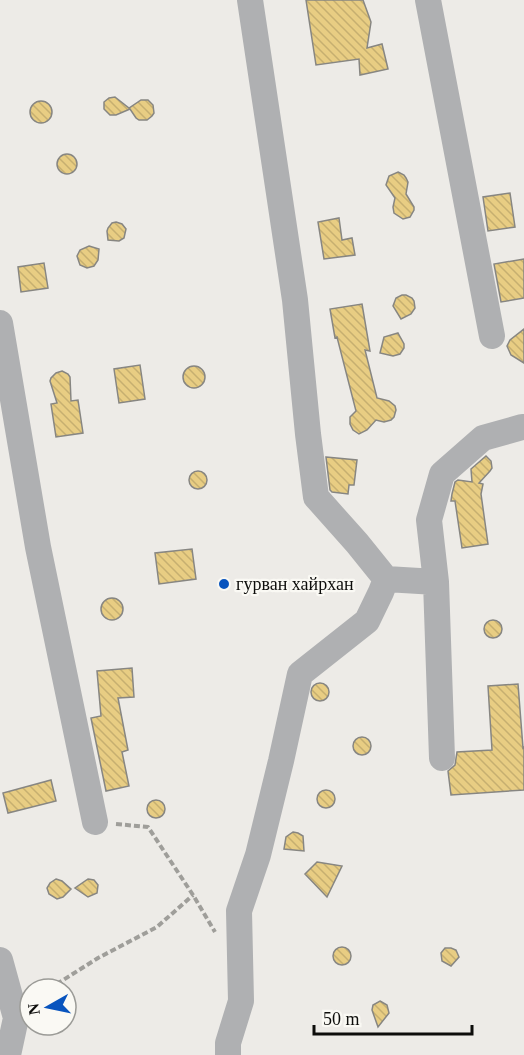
<svg xmlns="http://www.w3.org/2000/svg" width="524" height="1055" font-family="'Times New Roman',serif">
	<defs>
		<pattern id="building-back-hatch" width="6" height="6" patternUnits="userSpaceOnUse" patternTransform="scale(1.5)"><rect width="6" height="6" fill="#e8cd83"/><path d="M-1 5l2 2M0 0l6 6M5-1l2 2" fill="none" stroke="#c6af70"/></pattern>
	</defs>
	<rect width="100%" height="100%" fill="#edebe7"/>
	<path fill="url(#building-back-hatch)" stroke="#878682" stroke-width="1.5" d="M306,0H363L371,22L367,48L382,44L388,69L360,75L359,59L316,65Z
		M115,97L129,108L141,100H148L153,105L154,113L152,116L147,120H139L136,118L130,109L116,115H110L104,109V102L109,98Z
		M30 112a11 11 0 1 1 22 0a11 11 0 1 1-22 0Z
		M57 164a10 10 0 1 1 20 0a10 10 0 1 1-20 0Z
		M398,172L404,175L406,178L408,182L406,194L414,207V210L410,217L403,219L394,213L393,207L395,198L386,185L389,176Z
		M510,193L515,227L488,231L483,197Z
		M339,218L342,240L352,238L355,255L324,259L318,222Z
		M116,222L122,224L126,229L124,238L119,241L108,240L107,231L108,228L112,223Z
		M89,246L99,249L98,260L94,266L87,268L80,265L77,256L80,250Z
		M524,259V298L501,302L494,264Z
		M44,263L48,288L21,292L18,267Z
		M402,295H406L412,298L414,301L415,308L411,314L401,319L393,306L396,298Z
		M362,304L370,351L365,350L377,398L389,401L395,406L396,410L394,417L391,420L384,422L376,420L367,430L359,434L353,430L350,424V417L356,411L337,337L335,338L330,309Z
		M524,329V363L511,355L507,346L510,340Z
		M398,333L404,344V348L400,354L393,356L380,353L384,337Z
		M140,365L145,399L119,403L114,369Z
		M183 377a11 11 0 1 1 22 0a11 11 0 1 1-22 0Z
		M62,371L68,374L70,377L71,401L78,400L83,433L56,437L51,404L57,403L50,381L51,378L56,373Z
		M486,456L491,461L492,468L490,471L479,483L483,484L481,494L488,544L462,548L455,501H451L452,494L455,482L458,480L472,482L471,469Z
		M326,457L357,460L354,485H349L348,494L332,492L330,490Z
		M189 480a9 9 0 1 1 18 0a9 9 0 1 1-18 0Z
		M192,549L196,579L159,584L155,553Z
		M101 609a11 11 0 1 1 22 0a11 11 0 1 1-22 0Z
		M484 629a9 9 0 1 1 18 0a9 9 0 1 1-18 0Z
		M132,668L134,697L118,698L128,750L122,752L129,786L106,791L91,718L101,716L97,671Z
		M311 692a9 9 0 1 1 18 0a9 9 0 1 1-18 0Z
		M518,684L523,748L524,747V790L451,795L448,771L455,765L457,752L492,750L488,686Z
		M353 746a9 9 0 1 1 18 0a9 9 0 1 1-18 0Z
		M51,780L56,801L8,813L3,793Z
		M317 799a9 9 0 1 1 18 0a9 9 0 1 1-18 0Z
		M147 809a9 9 0 1 1 18 0a9 9 0 1 1-18 0Z
		M293,832L298,833L303,836L304,851L284,849L286,837Z
		M317,862L342,866L327,897L305,874Z
		M56,879L62,881L71,889L63,897L57,899L49,894L47,888L50,883Z
		M88,879L94,880L98,885L97,893L88,897L75,888Z
		M333 956a9 9 0 1 1 18 0a9 9 0 1 1-18 0Z
		M445,948H451L456,950L459,957L451,966L442,961L441,953Z
		M380,1001L387,1005L389,1013L378,1027L372,1010L373,1005Z"/>
	<g fill="none" stroke-linecap="round" stroke-linejoin="round">
		<path stroke="#9f9e9a" stroke-width="4" stroke-dasharray="6 3" stroke-linecap="butt" d="M116,824L148,827L193,895L215,932
			M49,989L98,958L157,927L193,895"/>
		<path stroke="#afb0b2" stroke-width="26" d="M428,0L492,336
			M0,323L38,547L95,822
			M386,579L436,582L429,520L442,474L483,438L522,427
			M436,582L442,758
			M0,960L16,1018L8,1055
			M228,1055V1043L241,1001L239,911L258,855L281,761L300,674L367,621L381,592L386,579L357,543L316,497L308,434L295,300L250,0"/>
	</g>
	<circle fill="#0854be" stroke="#faf9f4" stroke-width="2" cx="224" cy="584" r="6"/>
	<g text-anchor="middle" dominant-baseline="central" stroke-width="4.5" stroke-linejoin="round" paint-order="stroke">
		<g font-size="18" fill="#0d0d0b" stroke="#faf9f4" text-anchor="start">
			<text x="236" y="584">гурван хайрхан</text>
		</g>
	</g>
	<g transform="translate(48 1007) rotate(261)"><circle r="28" fill="#faf9f4" stroke="#9b9b97" stroke-width="1.5"/>
	<path d="M0-4.5L10 22L0 15L-10 22Z" fill="#0854be"/>
	<text y="-9" font-size="16" font-weight="bold" text-anchor="middle" fill="#0d0d0b">N</text>
	</g>
	<path d="M314 1025v9h158v-9" fill="none" stroke="#0d0d0b" stroke-width="3"/>
	<text x="323" y="1025" font-size="18" fill="#0d0d0b" stroke="#faf9f4" stroke-width="4.5" paint-order="stroke">50 m</text>
</svg>
